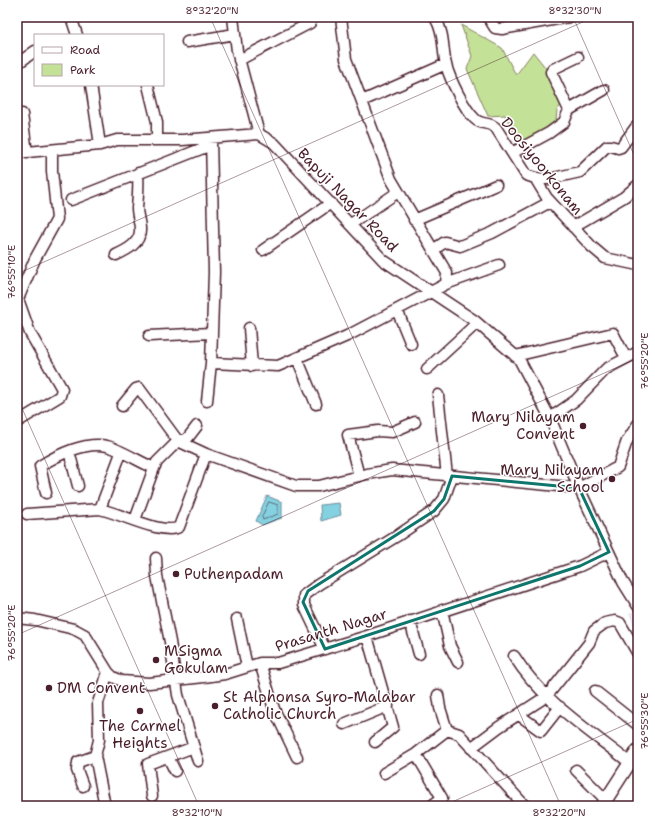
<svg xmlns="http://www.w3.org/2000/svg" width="655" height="823" font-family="'Shantell Sans',sans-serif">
	<rect width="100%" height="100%" fill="#fff"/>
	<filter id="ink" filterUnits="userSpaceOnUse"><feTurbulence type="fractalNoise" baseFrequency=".025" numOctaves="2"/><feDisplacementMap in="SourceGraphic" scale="8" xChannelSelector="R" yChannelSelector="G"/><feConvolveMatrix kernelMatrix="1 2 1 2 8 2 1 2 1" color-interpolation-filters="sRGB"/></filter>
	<g filter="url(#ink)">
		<path fill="#efe5f1" d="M637,610L638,634L637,635L629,613Z"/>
		<path fill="#c4e198" stroke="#878062" d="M461,25L502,48L516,75L533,52L549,72L563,103L557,110L556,121L544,131L519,143L505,115L488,116L467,69L472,56Z"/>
		<path fill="#84d2e1" stroke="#6d8a98" d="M267,496L282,502V518L262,525L256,521Z
			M339,503L341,515L321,521L320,505Z"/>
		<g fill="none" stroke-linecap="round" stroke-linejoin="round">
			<path stroke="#616774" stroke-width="1" d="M269,502L278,505V514L263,520L262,517Z"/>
			<defs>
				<path id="minor" d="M71,17L77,35
					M233,17L237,51L259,134
					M435,17C445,35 442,47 446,65C450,79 464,109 475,119C481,125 490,122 496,128L526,175L535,178L547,198L592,247L605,258L638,265
					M488,17L495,28L502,29L569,17
					M187,42L235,34
					M239,60L310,23
					M17,64L35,51
					M91,85L100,145
					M148,85L157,122V140
					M362,101L446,64
					M569,110L551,72L553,69L578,57
					M22,114L27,153
					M211,138L214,272L211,363L278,366L347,336L446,284L447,273L391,179L346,59L341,17
					M17,153L100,145L117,140H182L259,134L274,143L383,260L475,321L519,359L550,418L579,488L609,552
					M512,153L549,133L564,122L569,110L604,90
					M535,178L549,179L580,172L607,146H611L618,148L621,147L636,127
					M71,200L211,145
					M414,220L496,185
					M351,224L398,192
					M573,227L624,197L638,185
					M263,250L331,203
					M433,250L445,242L460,246L492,233L550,202
					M116,255C127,250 141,243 140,229C140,222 137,215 137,208C138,196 139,186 138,173
					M446,284L499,265
					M397,310L411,344
					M249,328L252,366
					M149,336L211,333
					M515,356L613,333L626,358
					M297,358L316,404
					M427,369L477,323
					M438,395L447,476
					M207,401L211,363
					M122,406L136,389L139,388L178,441L187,439L197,426
					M550,418L576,400L606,369L638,352
					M17,422L60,396L62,389L30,333L18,299L35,259L57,219L52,171V150
					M69,451L78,486
					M121,453L100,509C119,513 164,536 179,527L206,454
					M359,476L348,435L378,431L392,432L415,422
					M46,493L40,466C57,455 86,441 107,446C117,448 142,463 154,468L157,462L178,441L206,454L296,486H319L367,474L392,470L579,488L618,467L627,441L638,424
					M27,514L100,509
					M135,520L154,468
					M156,558L157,576L170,642L178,695L198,761
					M442,610L450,646L458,662
					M17,618L35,620L74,629L85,635L108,672L113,677L122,681L149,683L204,677L225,674L260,663H278L367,636L580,566L609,552L623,582L638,606
					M237,619L247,667
					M410,621L419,654
					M367,636L393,727L375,742
					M325,649L304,605V595L319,584L397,536L434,511L444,499L452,476
					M514,656C542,701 590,731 630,763
					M260,663L274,709L297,757
					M595,691L638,725
					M438,695L440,708L447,730
					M519,715L541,731L560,707
					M344,724L388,706
					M471,748L499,727L547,696L589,643L594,631L605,623L615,621L620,623L638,654
					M416,754L442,798L431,806
					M168,757L175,771
					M576,770L606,800
					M384,773L416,754L447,730L459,734L525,806
					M83,786L77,770L78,762L95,756
					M152,796L148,764L194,747
					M105,806L95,756L99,740L98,703L108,672"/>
				<path id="major" d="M602,806L638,750"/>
			</defs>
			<use href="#minor" stroke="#4a1f2b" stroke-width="13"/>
			<use href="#major" stroke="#4a1f2b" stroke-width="15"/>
			<use href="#minor" stroke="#fff" stroke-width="10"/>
			<use href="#major" stroke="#fff" stroke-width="12"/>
		</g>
	</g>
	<path fill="none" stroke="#0f766e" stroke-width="3" stroke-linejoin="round" d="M452,476L579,488L609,552L580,566L325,649L303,602L308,591L434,511L444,499Z"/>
	<path fill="none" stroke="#4a1f2b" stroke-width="1" stroke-opacity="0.45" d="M210,17L561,806M573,17L638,164M17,274L594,17M17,397L199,806M17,635L638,358M443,806L638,719"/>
	<g fill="#4a1f2b" stroke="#fff" stroke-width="1.5">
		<circle cx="583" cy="426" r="4"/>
		<circle cx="612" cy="479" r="4"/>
		<circle cx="176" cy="574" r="4"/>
		<circle cx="156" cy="660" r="4"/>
		<circle cx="49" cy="688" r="4"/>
		<circle cx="215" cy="706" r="4"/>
		<circle cx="140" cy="711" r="4"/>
	</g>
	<g text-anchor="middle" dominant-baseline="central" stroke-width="3" stroke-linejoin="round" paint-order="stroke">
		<g font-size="15" fill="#4a1f2b" stroke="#fff">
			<text transform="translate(542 166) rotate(51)">Doosiyoorkonam</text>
			<text transform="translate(348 200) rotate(46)">Bapuji Nagar Road</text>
			<text transform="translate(331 630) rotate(-17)">Prasanth Nagar</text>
		</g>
		<g font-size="15" fill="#4a1f2b" stroke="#fff" text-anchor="start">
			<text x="575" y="417" text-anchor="end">Mary Nilayam<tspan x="575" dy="17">Convent</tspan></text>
			<text x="604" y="470" text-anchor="end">Mary Nilayam<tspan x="604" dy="17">School</tspan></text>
			<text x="184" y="574">Puthenpadam</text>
			<text x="164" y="651">MSigma<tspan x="164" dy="17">Gokulam</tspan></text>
			<text x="57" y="688">DM Convent</text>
			<text x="223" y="697">St Alphonsa Syro-Malabar<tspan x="223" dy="17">Catholic Church</tspan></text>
			<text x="140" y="726" text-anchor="middle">The Carmel<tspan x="140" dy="17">Heights</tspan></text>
		</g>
	</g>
	<rect width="655" height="823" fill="none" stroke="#fff" stroke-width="44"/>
	<rect x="34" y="34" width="130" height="52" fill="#ffffff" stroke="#b7a5aa"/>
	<rect x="42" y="47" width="20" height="6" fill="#ffffff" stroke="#b7a5aa"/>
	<text x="70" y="54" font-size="12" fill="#4a1f2b">Road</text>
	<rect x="42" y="64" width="20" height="12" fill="#c4e198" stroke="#b7a5aa"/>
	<text x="70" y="74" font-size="12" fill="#4a1f2b">Park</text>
	<rect x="22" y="22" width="611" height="779" fill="none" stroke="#4a1f2b" stroke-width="1.5"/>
	<g font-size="10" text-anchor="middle" fill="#4a1f2b">
		<text x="212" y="14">8°32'20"N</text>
		<text x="575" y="14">8°32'30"N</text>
		<text transform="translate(11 272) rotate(-90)" y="4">76°55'10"E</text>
		<text transform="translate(644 361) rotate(-90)" y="4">76°55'20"E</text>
		<text transform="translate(11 633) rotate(-90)" y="4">76°55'20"E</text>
		<text transform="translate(644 721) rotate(-90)" y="4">76°55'30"E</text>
		<text x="197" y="816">8°32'10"N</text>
		<text x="559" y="816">8°32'20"N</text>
	</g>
</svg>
